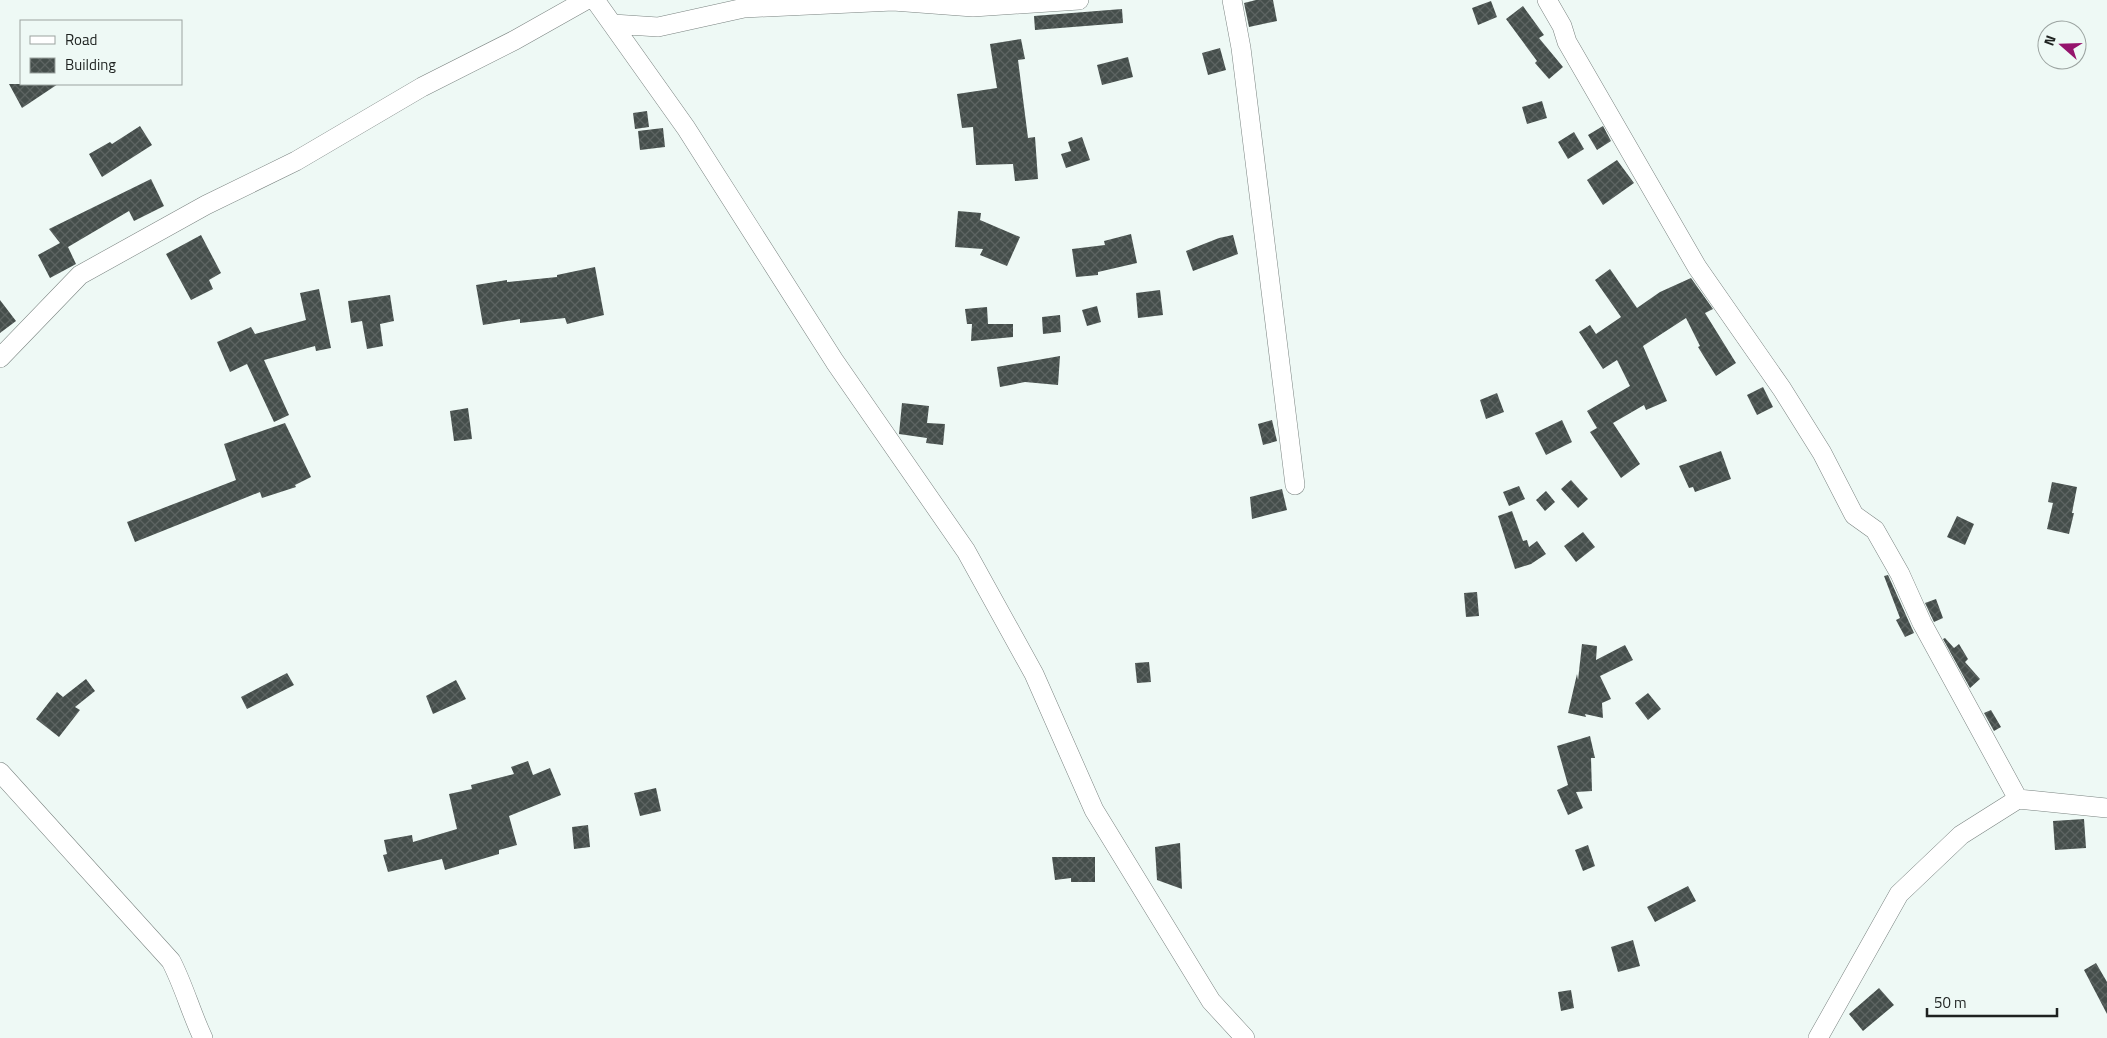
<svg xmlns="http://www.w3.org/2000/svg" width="2107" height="1038" font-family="'Titillium Web',sans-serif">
	<defs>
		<pattern id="building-cross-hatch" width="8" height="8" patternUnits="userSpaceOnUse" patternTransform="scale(1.25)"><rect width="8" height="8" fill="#454e4b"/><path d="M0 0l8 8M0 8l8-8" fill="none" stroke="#5d6462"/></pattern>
	</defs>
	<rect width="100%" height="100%" fill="#eef9f5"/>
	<path fill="url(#building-cross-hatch)" d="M1256,0H1273L1277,21L1249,27L1244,3Z
		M1491,1L1497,17L1478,25L1472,8Z
		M1523,6L1544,35L1539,38L1563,67L1549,79L1535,63L1537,61L1506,19Z
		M1122,9L1123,23L1035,30L1034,16Z
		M1021,39L1025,59L1018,60L1028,138L1035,137L1038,179L1015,181L1013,164L976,165L973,127L962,128L957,94L997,88L990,44Z
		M1220,48L1226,70L1208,75L1202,53Z
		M1128,57L1133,77L1102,85L1097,65Z
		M9,84H58L22,108Z
		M1542,101L1547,118L1527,124L1522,107Z
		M647,111L649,127L635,129L633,113Z
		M140,126L152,145L102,177L89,154L110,142L112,144Z
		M1603,126L1611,141L1597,150L1588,135Z
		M663,128L665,147L640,150L638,131Z
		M1574,132L1584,149L1568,159L1558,142Z
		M1082,137L1090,160L1066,168L1061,154L1071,151L1068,142Z
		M1617,160L1634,183L1603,205L1587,180Z
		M151,179L164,206L134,221L129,211L68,247L76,264L50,278L38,255L60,243L49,229Z
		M958,211L981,213L980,220L1020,237L1007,266L980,255L983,249L955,247Z
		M1131,234L1137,263L1098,272V275L1076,277L1072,249L1105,245L1104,241Z
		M201,235L221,273L209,280L213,289L191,300L166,254Z
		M1233,235L1238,254L1193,271L1186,251L1219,238Z
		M595,267L604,315L567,324L565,318L520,323V319L483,325L476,285L507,280V282L557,277V275Z
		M1610,269L1637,308L1660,292L1691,278L1713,309L1705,313L1736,363L1716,376L1698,347L1700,346L1686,318L1643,346L1667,401L1646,410L1644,405L1613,423L1640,464L1621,478L1590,432L1597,428L1587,411L1630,386L1617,360L1603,369L1579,332L1590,325L1596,334L1621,317L1595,280Z
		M319,289L331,348L316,351L315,346L264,360L289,415L274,422L247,364L230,372L217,342L251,327L255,334L306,320L300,293Z
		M1160,290L1163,315L1138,318L1136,293Z
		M390,295L394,321L380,324L383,346L367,349L362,321L351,323L348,301Z
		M0,300L16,321L0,333Z
		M1097,306L1101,322L1087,326L1082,310Z
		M987,307L988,324H1013V337L971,341L972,324H967L965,309Z
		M1060,315L1061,332L1043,334L1042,317Z
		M1060,356L1058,385L1025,382L1000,387L997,367Z
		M1763,387L1773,407L1757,415L1747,395Z
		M1497,393L1504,412L1486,419L1480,400Z
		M902,403L929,406L927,423L945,424L943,445L926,443L927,438L899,434Z
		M468,408L472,439L454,441L450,411Z
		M1272,420L1277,441L1263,445L1258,424Z
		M1562,420L1572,442L1546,455L1535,433Z
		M285,423L311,477L295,485L296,487L262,498L260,492L135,542L127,522L236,480L224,444Z
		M1721,451L1731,479L1695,492L1693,487L1689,488L1679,466Z
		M1571,480L1588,499L1578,508L1561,489Z
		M2052,482L2077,487L2072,513H2074L2069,534L2047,529L2053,503L2048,502Z
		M1519,486L1525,499L1509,506L1503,492Z
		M1282,489L1287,510L1252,519L1250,497Z
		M1546,491L1555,502L1545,511L1536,500Z
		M1512,511L1523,541L1527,540L1529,547L1537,541L1546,554L1531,564L1515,569L1498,516Z
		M1957,516L1974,524L1965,545L1947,537Z
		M1583,532L1595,547L1576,562L1564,546Z
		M1888,575L1914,633L1905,637L1896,620L1900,618L1884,576Z
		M1477,592L1479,616L1466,617L1464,593Z
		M1936,599L1943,618L1934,622L1925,603Z
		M1945,638L1954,648L1959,644L1968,659L1965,662L1980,679L1970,688L1943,639Z
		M1582,644L1597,646L1596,660L1625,645L1633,660L1600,676L1611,699L1602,703L1603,718L1585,714L1586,717L1568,713L1577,674L1578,680Z
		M1149,662L1151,682L1137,683L1135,663Z
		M287,673L294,685L247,709L241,697Z
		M86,679L95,691L75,707L80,710L59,737L36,719L57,692L63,697Z
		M456,680L466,699L433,714L426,696Z
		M1648,693L1661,709L1648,720L1635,703Z
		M1991,710L2001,727L1994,731L1984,713Z
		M1590,736L1595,758H1591L1592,791L1576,792L1583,808L1568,815L1557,790L1568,785L1557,746Z
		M528,761L533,775L550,768L561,795L509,816L517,845L499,850V854L445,870L442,859L388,872L383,855L387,854L384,840L412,835L413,842L457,829L449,794L472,789L471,785L514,774L511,767Z
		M656,788L661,811L640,816L634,793Z
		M2084,819L2086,848L2055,850L2053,821Z
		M588,825L590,847L574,849L572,827Z
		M1180,843L1182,889L1157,880L1155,847Z
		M1588,845L1595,866L1583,871L1575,850Z
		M1052,857H1095V882H1071V878L1055,880Z
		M1688,886L1696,901L1655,922L1647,907Z
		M1633,940L1640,966L1618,972L1611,947Z
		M2096,963L2107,982V1014L2084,970Z
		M1879,988L1894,1005L1863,1031L1849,1014Z
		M1571,990L1574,1008L1561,1011L1558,992Z"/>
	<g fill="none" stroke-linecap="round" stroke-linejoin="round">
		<defs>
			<path id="minor" d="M595,0L686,128L835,362L966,551L1034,674L1094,810L1211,1001L1245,1038
				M1232,0L1241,48L1295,485
				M1547,0L1562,26L1567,42L1589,80L1697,267L1782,389L1822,453L1854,515L1875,530L1900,574L1922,623L2018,799
				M613,24L658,27L744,8L893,1L973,7L1079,0
				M0,358L80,275L206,205L296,161L422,87L515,40L586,0
				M0,772L171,961C184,986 191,1013 203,1038
				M1818,1038L1899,894L1961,835L2018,799L2107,808"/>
		</defs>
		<use href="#minor" stroke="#7a8380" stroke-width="20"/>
		<use href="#minor" stroke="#fff" stroke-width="19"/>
	</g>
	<rect x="20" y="20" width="162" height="65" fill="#eef9f5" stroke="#9ba3a0"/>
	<rect x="30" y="36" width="25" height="8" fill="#ffffff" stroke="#9ba3a0"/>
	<text x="65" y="45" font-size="15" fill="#1e2220">Road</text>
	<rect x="30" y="58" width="25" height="15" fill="url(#building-cross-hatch)" stroke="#9ba3a0"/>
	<text x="65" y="70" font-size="15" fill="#1e2220">Building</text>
	<g transform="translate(2062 45) rotate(290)"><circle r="24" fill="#eef9f5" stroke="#9ba3a0"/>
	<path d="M0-4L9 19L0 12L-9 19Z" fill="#95146d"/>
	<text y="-8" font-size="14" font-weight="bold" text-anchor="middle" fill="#1e2220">N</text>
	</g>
	<path d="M1927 1008v8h130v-8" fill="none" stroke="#1e2220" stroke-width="2.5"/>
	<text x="1934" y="1008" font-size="15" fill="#1e2220" stroke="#eef9f5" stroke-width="4" paint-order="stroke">50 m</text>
</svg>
